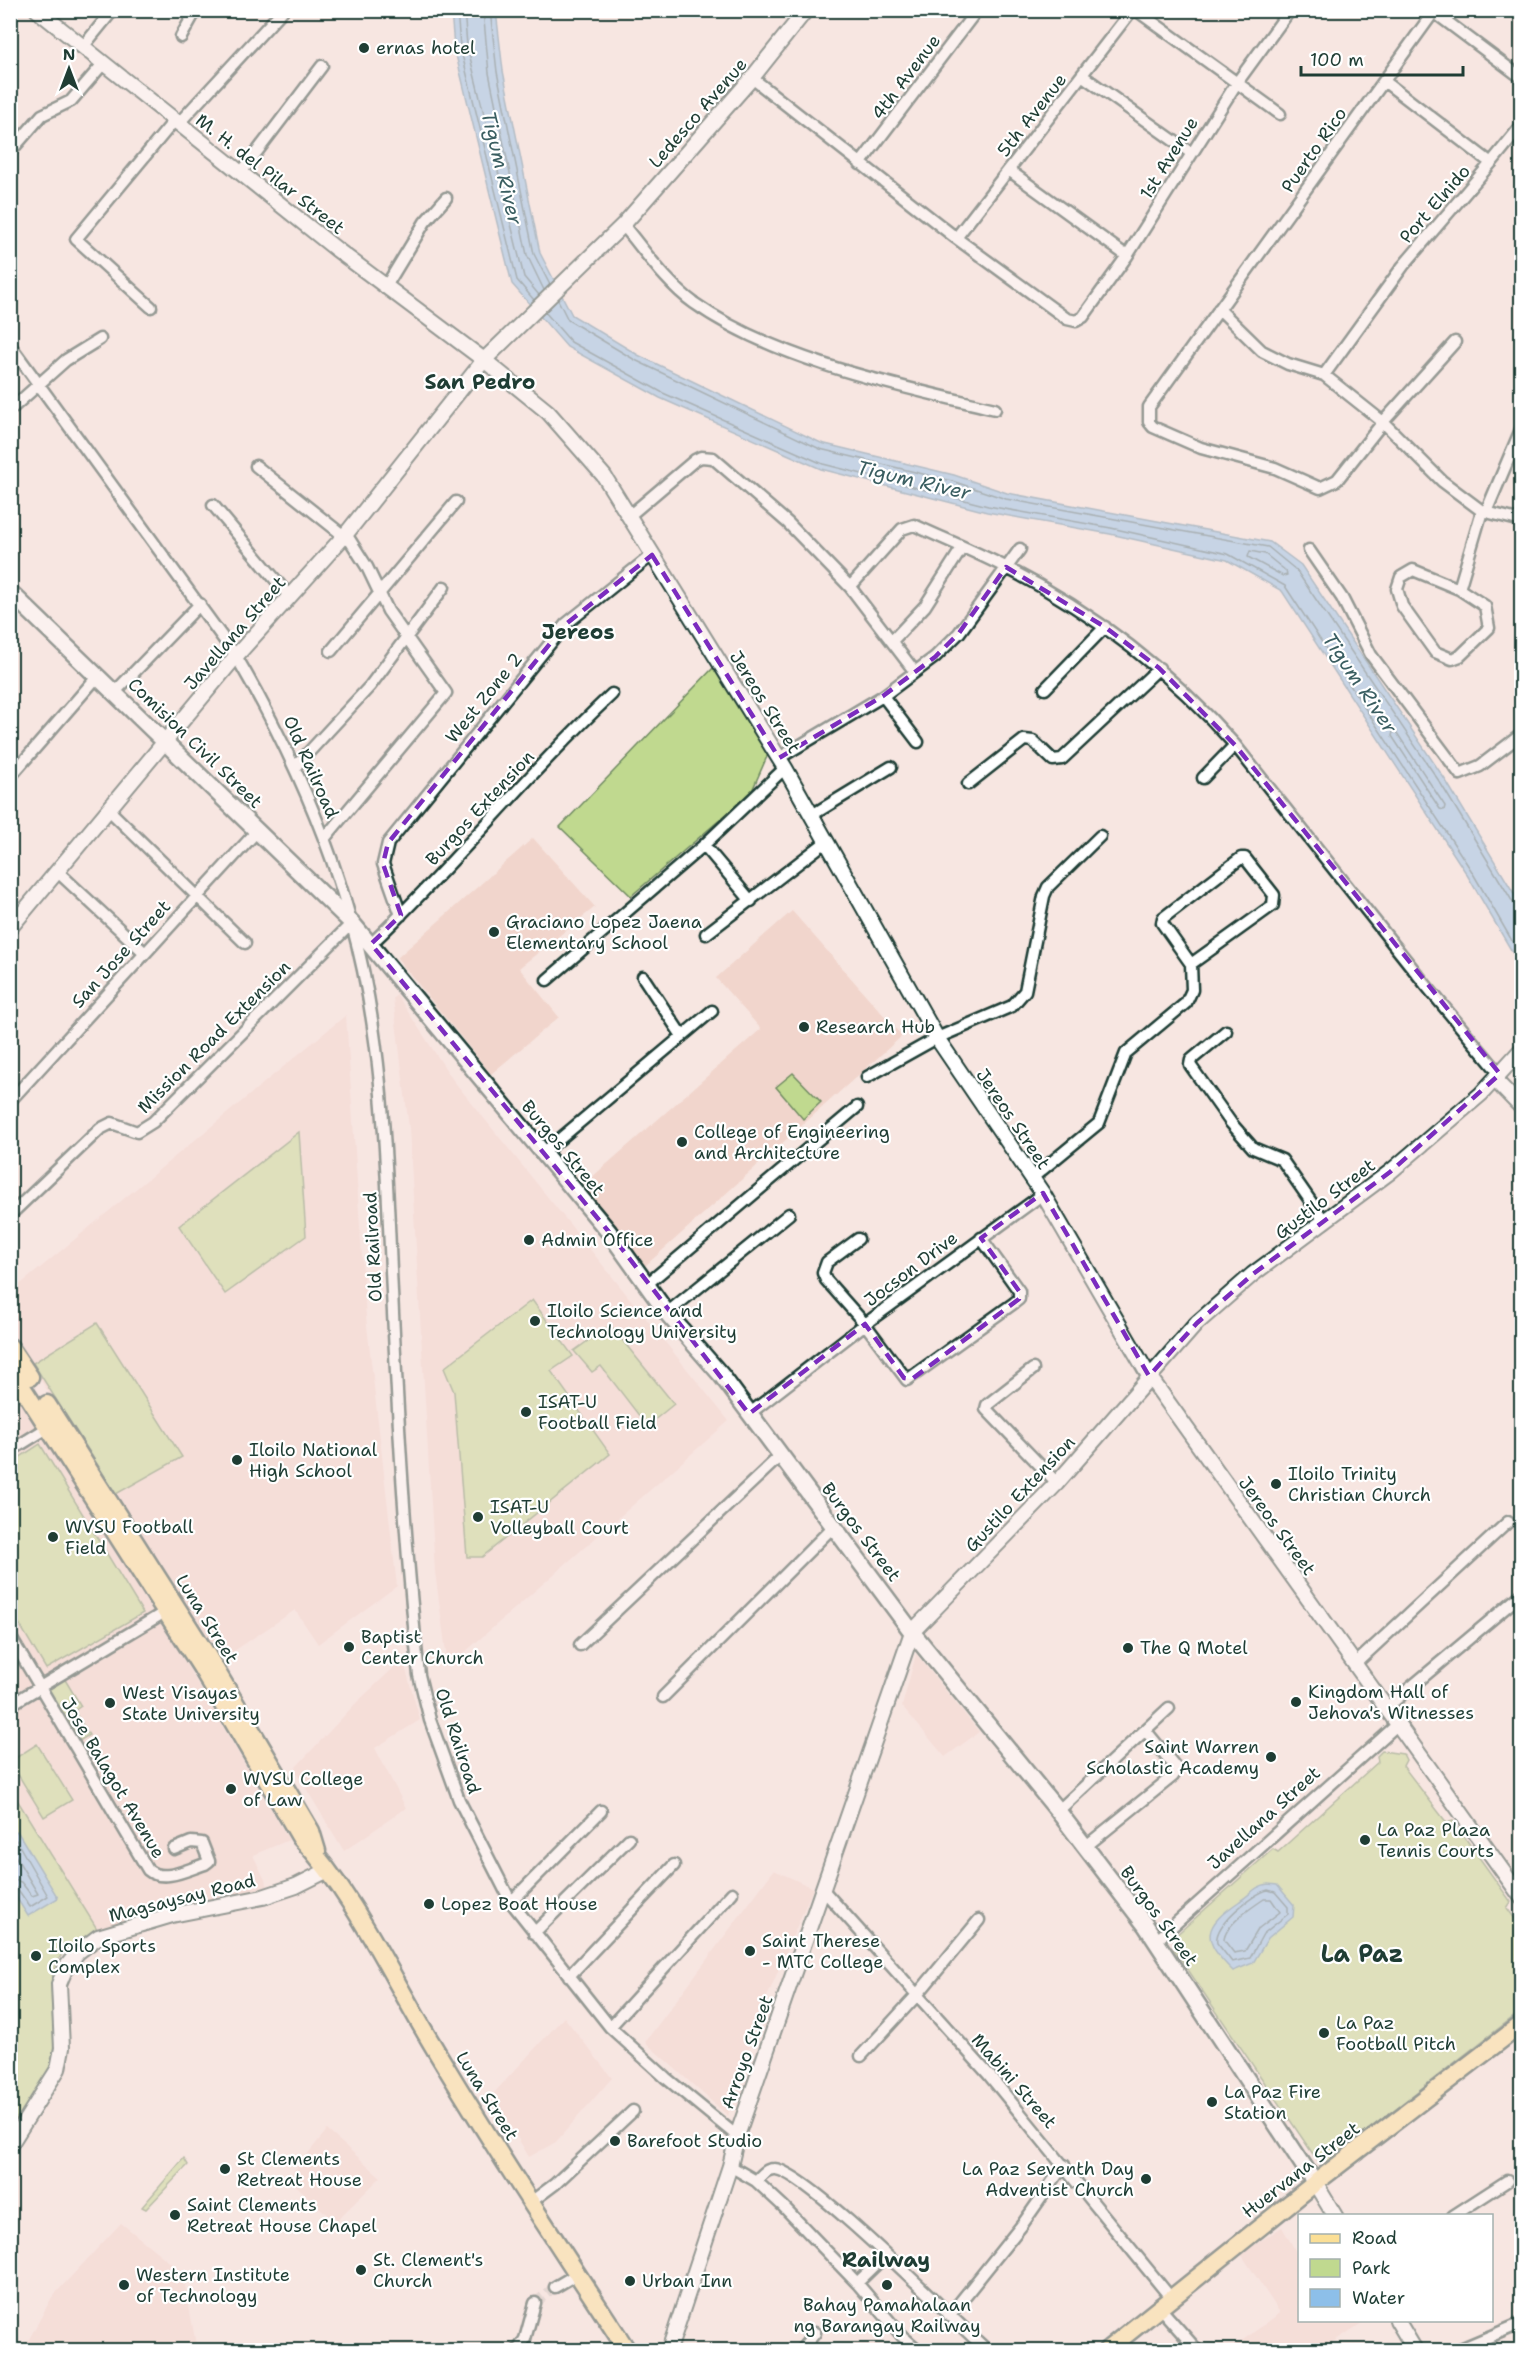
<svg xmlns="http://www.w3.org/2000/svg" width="1532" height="2361" font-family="'Shantell Sans',sans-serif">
	<rect width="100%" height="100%" fill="#f7e6e1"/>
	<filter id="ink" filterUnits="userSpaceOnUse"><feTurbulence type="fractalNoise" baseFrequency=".0167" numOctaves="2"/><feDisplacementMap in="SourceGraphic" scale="12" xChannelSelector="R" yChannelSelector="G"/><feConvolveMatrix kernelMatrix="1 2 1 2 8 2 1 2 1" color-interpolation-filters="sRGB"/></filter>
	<g filter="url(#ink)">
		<path fill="#f1d5cc" d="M533,838L595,907L519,968L559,1017L491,1074L397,958Z
			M792,911L902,1036L645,1266L583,1185L761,1029L716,978Z
			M397,995L453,1080L729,1421L448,1667L435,1572L409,1128L393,998Z
			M346,1015L366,1317L397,1586L318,1644L295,1610L228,1655L217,1638L209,1643L11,1334V1292Z
			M10,1375L154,1609L289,1840L253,1855L269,1888L99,1932L11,1790Z
			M916,1654L979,1732L945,1757L902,1706Z
			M403,1659L420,1720L375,1748L406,1808L344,1851L294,1769L355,1704Z
			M774,1870L813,1888L760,2014L728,2116L645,2042Z
			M564,2017L612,2078L556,2142L529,2157L492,2095Z
			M327,2130L381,2177L335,2222L288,2178Z
			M121,2223L183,2273L197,2350H23L52,2297Z
			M1282,2227L1299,2257L1300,2320L1365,2321L1321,2350H1229L1280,2313L1241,2254Z"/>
		<path fill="#c0d98f" stroke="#708b62" stroke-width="1.5" d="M717,664L772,745L751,793L631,896L560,827Z
			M793,1073L821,1102L803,1119L776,1087Z
			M299,1132L306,1236L225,1294L179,1226Z
			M532,1300L573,1356L551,1371L610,1454L482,1557H467L454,1392L444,1368Z
			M97,1323L182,1457L116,1494L33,1363Z
			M610,1325L674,1404L647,1426L601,1366L592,1372L574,1351Z
			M40,1444L143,1613L46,1669L11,1610V1463Z
			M64,1678L81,1706L74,1711L89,1735L76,1743L44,1690Z
			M37,1744L72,1800L44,1817L11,1763V1761Z
			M1382,1751L1403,1754L1406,1760L1403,1766L1447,1823L1453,1821L1511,1902L1507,1908L1521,1927V2011L1328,2161L1317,2160L1174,1949V1937L1273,1849L1278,1852L1378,1762L1377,1756Z
			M11,1790L99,1932C19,1955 69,2022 48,2076C41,2095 22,2113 11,2129Z
			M184,2158L188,2165L146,2209L142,2207Z"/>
		<path fill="#8dbfe9" stroke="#618ba1" stroke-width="1.5" d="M451,11H496L503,71L540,253L572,315L638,355L821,443L954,475L1007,493L1270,542L1301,565L1446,781L1521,905V967L1466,873L1282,591L1227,560L1110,534L987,512L821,469L660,398L567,347L512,284L454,47Z
			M17,1831L58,1898L28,1916L11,1889V1834Z
			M1268,1884L1277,1885L1294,1905L1293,1917L1268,1938L1253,1963L1233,1971C1200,1939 1203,1926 1240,1901C1251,1894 1255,1886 1268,1884Z"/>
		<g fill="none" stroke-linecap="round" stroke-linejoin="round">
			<path stroke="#4b717c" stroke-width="1.5" d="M457,10L460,46L517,280L534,300
				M464,10L467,45L524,277L539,295
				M483,10L489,73L527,255L544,290
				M490,10L497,72L534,254L550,285
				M558,300L568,320L635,360L820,449L952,481L1006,499L1268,547L1296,570L1441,784L1514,904L1522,907
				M545,312L571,342L663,393L823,464L988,506L1111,528L1228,554L1285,586L1471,870L1522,958
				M1250,551L1265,554L1286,571L1287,575L1283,576L1248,557Z
				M1393,732L1397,733L1445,806L1444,810L1440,809L1392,736Z
				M10,1839L16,1840L48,1896L30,1907L17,1888L10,1886
				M10,1847L38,1894L32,1896L21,1882L10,1879
				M1268,1890L1275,1892L1288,1907V1914L1263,1934L1250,1958L1232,1962L1217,1943C1213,1925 1253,1893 1268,1890Z
				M1264,1899H1271L1280,1912L1259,1928L1245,1951L1234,1953L1224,1940C1225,1925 1252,1907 1264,1899Z"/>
			<path stroke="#ccc4be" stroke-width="10" stroke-dasharray="10 5" stroke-linecap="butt" d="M535,2303L555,2287"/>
			<defs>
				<path id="minor" d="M1136,10L1280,114
					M1435,10L1149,407V422L1153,427L1201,448L1275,468L1320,488L1337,480L1383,422L1455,342
					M1434,12L1522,78
					M181,37L196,10
					M82,48L113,10
					M1083,76L1191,153
					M752,78L956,238L1067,319L1076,321L1083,317L1127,256L1236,84L1290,10
					M178,124L283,10
					M10,152L42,115L71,101L102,65
					M1491,163L1522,125
					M860,164L977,10
					M1010,171L1127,256
					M240,174L322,66
					M623,225C645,251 666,283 694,303C776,361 898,386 995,409
					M956,238L1132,10
					M385,288L425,222L446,198
					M151,307L76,239L174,121
					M1219,309L1262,351L1288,364L1324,375L1383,422L1442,481L1482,511L1522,521
					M10,345L236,656C285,740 325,827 351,921C385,1042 386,1168 392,1292C398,1419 405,1548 419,1675L430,1720L459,1800L511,1902L610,2027L666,2078L737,2136
					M1324,375L1403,266L1491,163L1384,81
					M10,410L66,360L100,339
					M256,466L344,536
					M213,505L290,597
					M1486,512L1522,427
					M629,516L695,460L701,457L713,458L788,523L850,587L915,672
					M1309,550L1342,598L1371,655L1460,774L1480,766L1522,734
					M850,587L902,529L914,525C944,539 976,552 1005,567C1093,612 1170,671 1235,745L1425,984L1500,1074
					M1459,589L1413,570L1401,577L1397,589L1402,606L1435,652L1452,659L1460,656L1489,628L1485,606L1459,589L1482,511
					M892,641L925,606L962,548
					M331,651L456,502
					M1045,689L1105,627
					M115,692L200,604
					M883,696L918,742
					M779,758L883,696L935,657L959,633L1020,549
					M295,767L370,686L444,587
					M10,777L97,677
					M1203,778L1235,745
					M968,784L1024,740L1033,741L1053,760L1062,759L1159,668
					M110,811L245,943
					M812,815L891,767
					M324,839L446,693L388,611L367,567L346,534
					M704,845L751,901
					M58,872L145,953
					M401,915L383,864L388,843L566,624L652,555
					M706,934L827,841
					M371,944C455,864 528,773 612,694
					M643,977L682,1036
					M547,980L704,845L785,768
					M1226,1031L1191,1060L1190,1065L1231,1123L1253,1148L1282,1160L1325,1222
					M867,1077L937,1038L1012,1006L1025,991L1044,896L1048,887L1100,836
					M10,1101L258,830
					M542,1154L712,1011
					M1031,1179L1099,1123L1126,1053L1186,1003L1192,990L1191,964L1162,923L1163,918L1241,858H1245L1274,895L1273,905L1191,964
					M10,1215L100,1129L112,1123L137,1132L153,1122L352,923
					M858,1239L827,1262L823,1273L826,1280L865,1324L1043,1194
					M646,1285L857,1107
					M667,1313L789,1214
					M1033,1369L987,1405L986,1409L1057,1483
					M749,1414L865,1324L907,1380L1014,1303L1019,1299V1291L981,1238
					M10,1451L52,1425
					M10,1636L148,1870C163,1883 189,1869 205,1864L209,1861L202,1843L191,1842L174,1849
					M580,1645L780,1456
					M1355,1664L1508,1522
					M663,1697L833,1527
					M10,1705L170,1609
					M1386,1708L1522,1594
					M1058,1811L1169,1708
					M1085,1847L1173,1776L1177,1769L1146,1731
					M824,1891L989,2075L1171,2298
					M511,1902L601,1811
					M534,1933L629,1839
					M1156,1941L1398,1724
					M569,1976L674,1865
					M610,2027L732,1893
					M861,2056L917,1995L979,1920
					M730,2166L756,2181L783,2206L857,2283L903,2337L918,2350
					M756,2181C761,2176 765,2169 774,2169C804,2168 956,2323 987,2350
					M531,2202L555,2184L633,2111
					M1453,2216L1507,2181
					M857,2283L886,2255
					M555,2287L577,2274
					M1160,2308L1197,2350
					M949,2316L1022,2225L1064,2165
					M518,2350L525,2339L535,2303
					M801,2350L815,2333
					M1458,2350L1522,2323"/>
				<path id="tertiary" d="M37,10L336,249L484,360L548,412L604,476L785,768L937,1038L1043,1194L1149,1376L1522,1898
					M10,928L236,656L346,534L484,360L623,225L752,78L806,10
					M1495,1080L1522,1108
					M10,2145L58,2069L62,2048L59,1984L66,1967L78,1952L98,1937L172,1915L263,1897L296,1886L328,1870
					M1315,2183L1335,2216
					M1397,2320L1415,2350
					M669,2350L730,2166L737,2136L912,1632L1057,1483L1197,1323L1253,1274L1390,1172L1481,1094L1522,1049"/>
				<path id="secondary" d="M10,592L352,923L609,1232L667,1313L722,1376L912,1632L1058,1811L1146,1926L1315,2183"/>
				<path id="primary" d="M10,1347L30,1377
					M10,1368L201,1667L300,1837C354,1894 391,1976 432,2044C494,2148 561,2249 627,2350
					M47,1404L207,1655L311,1831L317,1851
					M1107,2350L1315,2183L1522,2024"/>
			</defs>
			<use href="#minor" stroke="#1f3d34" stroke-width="15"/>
			<use href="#tertiary" stroke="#1f3d34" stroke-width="18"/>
			<use href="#secondary" stroke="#1f3d34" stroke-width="20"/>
			<use href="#primary" stroke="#1f3d34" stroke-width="21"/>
			<use href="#minor" stroke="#fff" stroke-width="10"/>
			<use href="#tertiary" stroke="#fff" stroke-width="14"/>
			<use href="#secondary" stroke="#fff" stroke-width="15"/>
			<use href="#primary" stroke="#fbdf96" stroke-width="16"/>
		</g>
	</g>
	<path d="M0 0H1532V2361H0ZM652,555L779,758L883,696L935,657L959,633L1006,567L1105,627L1159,668L1235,745L1500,1074L1390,1172L1253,1274L1197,1323L1149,1376L1043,1193L981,1238L1019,1291V1299L912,1379L904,1378L865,1324L749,1414L609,1232L371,944L401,915L383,864L388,843L566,624Z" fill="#f7e6e1" fill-opacity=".55" fill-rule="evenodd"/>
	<path fill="none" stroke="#7b2cbf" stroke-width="4.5" stroke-dasharray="12 8" stroke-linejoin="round" d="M652,555L779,758L883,696L935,657L959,633L1006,567L1105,627L1159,668L1235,745L1500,1074L1390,1172L1253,1274L1197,1323L1149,1376L1043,1193L981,1238L1019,1291V1299L912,1379L904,1378L865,1324L749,1414L609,1232L371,944L401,915L383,864L388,843L566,624Z"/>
	<g fill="#1f3d34" stroke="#fff" stroke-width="2">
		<circle cx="364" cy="48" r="6"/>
		<circle cx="494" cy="932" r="6"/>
		<circle cx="804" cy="1027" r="6"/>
		<circle cx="682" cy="1142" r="6"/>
		<circle cx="529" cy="1240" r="6"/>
		<circle cx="535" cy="1321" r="6"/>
		<circle cx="526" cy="1412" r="6"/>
		<circle cx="237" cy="1460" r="6"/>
		<circle cx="1276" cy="1484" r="6"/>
		<circle cx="478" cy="1517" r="6"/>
		<circle cx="53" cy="1537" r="6"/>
		<circle cx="349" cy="1647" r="6"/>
		<circle cx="1128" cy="1648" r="6"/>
		<circle cx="1296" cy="1702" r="6"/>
		<circle cx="110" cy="1703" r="6"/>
		<circle cx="1271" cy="1757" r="6"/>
		<circle cx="231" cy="1789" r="6"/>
		<circle cx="1365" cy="1840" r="6"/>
		<circle cx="429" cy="1904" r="6"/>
		<circle cx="750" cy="1951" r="6"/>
		<circle cx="36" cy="1956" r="6"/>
		<circle cx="1324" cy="2033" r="6"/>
		<circle cx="1212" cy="2102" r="6"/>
		<circle cx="615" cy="2141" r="6"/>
		<circle cx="225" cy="2169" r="6"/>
		<circle cx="1146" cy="2179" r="6"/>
		<circle cx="175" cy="2215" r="6"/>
		<circle cx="361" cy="2270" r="6"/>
		<circle cx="630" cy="2281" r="6"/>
		<circle cx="124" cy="2285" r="6"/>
		<circle cx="887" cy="2285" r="6"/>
	</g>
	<g text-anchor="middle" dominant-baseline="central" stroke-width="4.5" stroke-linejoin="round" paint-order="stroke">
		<g font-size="18" fill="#1f3d34" stroke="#fff" text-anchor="start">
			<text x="376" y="48">ernas hotel</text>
			<text x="506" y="922">Graciano Lopez Jaena<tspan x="506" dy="21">Elementary School</tspan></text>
			<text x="816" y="1027">Research Hub</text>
			<text x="694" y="1132">College of Engineering<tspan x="694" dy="21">and Architecture</tspan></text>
			<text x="541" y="1240">Admin Office</text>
			<text x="547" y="1311">Iloilo Science and<tspan x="547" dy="21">Technology University</tspan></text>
			<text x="538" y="1402">ISAT-U<tspan x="538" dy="21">Football Field</tspan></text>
			<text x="249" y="1450">Iloilo National<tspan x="249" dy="21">High School</tspan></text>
			<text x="1288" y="1474">Iloilo Trinity<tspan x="1288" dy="21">Christian Church</tspan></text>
			<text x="490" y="1507">ISAT-U<tspan x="490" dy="21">Volleyball Court</tspan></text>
			<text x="65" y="1527">WVSU Football<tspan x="65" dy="21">Field</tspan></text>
			<text x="361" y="1637">Baptist<tspan x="361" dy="21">Center Church</tspan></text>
			<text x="1140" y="1648">The Q Motel</text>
			<text x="1308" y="1692">Kingdom Hall of<tspan x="1308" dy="21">Jehova's Witnesses</tspan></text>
			<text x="122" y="1693">West Visayas<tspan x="122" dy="21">State University</tspan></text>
			<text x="1259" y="1747" text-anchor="end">Saint Warren<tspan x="1259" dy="21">Scholastic Academy</tspan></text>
			<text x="243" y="1779">WVSU College<tspan x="243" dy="21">of Law</tspan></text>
			<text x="1377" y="1830">La Paz Plaza<tspan x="1377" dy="21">Tennis Courts</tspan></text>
			<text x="441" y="1904">Lopez Boat House</text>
			<text x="762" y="1941">Saint Therese<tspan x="762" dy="21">- MTC College</tspan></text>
			<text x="48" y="1946">Iloilo Sports<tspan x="48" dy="21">Complex</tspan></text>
			<text x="1336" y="2023">La Paz<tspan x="1336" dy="21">Football Pitch</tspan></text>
			<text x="1224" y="2092">La Paz Fire<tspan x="1224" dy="21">Station</tspan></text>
			<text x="627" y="2141">Barefoot Studio</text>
			<text x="237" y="2159">St Clements<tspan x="237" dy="21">Retreat House</tspan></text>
			<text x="1134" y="2169" text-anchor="end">La Paz Seventh Day<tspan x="1134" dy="21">Adventist Church</tspan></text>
			<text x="187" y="2205">Saint Clements<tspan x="187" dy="21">Retreat House Chapel</tspan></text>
			<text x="373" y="2260">St. Clement's<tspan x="373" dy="21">Church</tspan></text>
			<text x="136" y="2275">Western Institute<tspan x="136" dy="21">of Technology</tspan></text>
			<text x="642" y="2281">Urban Inn</text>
			<text x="887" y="2305" text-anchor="middle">Bahay Pamahalaan<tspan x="887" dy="21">ng Barangay Railway</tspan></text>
		</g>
		<g font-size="18" fill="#1f3d34" stroke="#fff">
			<text transform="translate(906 77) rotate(-53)">4th Avenue</text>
			<text transform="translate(698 113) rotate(-49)">Ledesco Avenue</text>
			<text transform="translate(1032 115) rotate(-52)">5th Avenue</text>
			<text transform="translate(1314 150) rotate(-55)">Puerto Rico</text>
			<text transform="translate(1169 158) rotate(-58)">1st Avenue</text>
			<text transform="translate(270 174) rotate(38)">M. H. del Pilar Street</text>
			<text transform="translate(1435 204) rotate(-49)">Port Elnido</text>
			<text transform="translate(235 633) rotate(-49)">Javellana Street</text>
			<text transform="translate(484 698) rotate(-51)">West Zone 2</text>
			<text transform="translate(765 702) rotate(58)">Jereos Street</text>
			<text transform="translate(195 743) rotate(44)">Comision Civil Street</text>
			<text transform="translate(311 767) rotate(66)">Old Railroad</text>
			<text transform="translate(480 808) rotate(-47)">Burgos Extension</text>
			<text transform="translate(121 954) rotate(-48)">San Jose Street</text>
			<text transform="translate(214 1037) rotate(-45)">Mission Road Extension</text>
			<text transform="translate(1013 1119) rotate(56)">Jereos Street</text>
			<text transform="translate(563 1148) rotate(50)">Burgos Street</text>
			<text transform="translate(1325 1199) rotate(-37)">Gustilo Street</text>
			<text transform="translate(373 1247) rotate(-93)">Old Railroad</text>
			<text transform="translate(911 1269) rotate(-37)">Jocson Drive</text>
			<text transform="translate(1020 1494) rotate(-47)">Gustilo Extension</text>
			<text transform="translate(1277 1526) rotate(54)">Jereos Street</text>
			<text transform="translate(861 1532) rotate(53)">Burgos Street</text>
			<text transform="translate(207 1619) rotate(58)">Luna Street</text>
			<text transform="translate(458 1741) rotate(72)">Old Railroad</text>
			<text transform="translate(113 1778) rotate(59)">Jose Balagot Avenue</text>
			<text transform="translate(1264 1818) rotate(-42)">Javellana Street</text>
			<text transform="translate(182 1898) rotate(-14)">Magsaysay Road</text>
			<text transform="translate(1159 1916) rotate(54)">Burgos Street</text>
			<text transform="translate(747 2052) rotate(-70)">Arroyo Street</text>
			<text transform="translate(1014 2081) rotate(49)">Mabini Street</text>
			<text transform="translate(487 2096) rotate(58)">Luna Street</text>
			<text transform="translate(1301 2170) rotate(-38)">Huervana Street</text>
		</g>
		<g font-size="20" font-style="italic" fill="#3a5e61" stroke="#fff">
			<text transform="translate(502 168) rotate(76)">Tigum River</text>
			<text transform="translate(914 480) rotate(13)">Tigum River</text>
			<text transform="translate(1360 683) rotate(56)">Tigum River</text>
		</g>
		<g font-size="21" font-weight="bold" fill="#1f3d34" stroke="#fff">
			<text x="480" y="382">San Pedro</text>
			<text x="578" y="632">Jereos</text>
			<text x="886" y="2260">Railway</text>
		</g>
		<g font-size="24" font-weight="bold" fill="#1f3d34" stroke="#fff">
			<text x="1362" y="1954">La Paz</text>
		</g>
	</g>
	<rect width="1532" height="2361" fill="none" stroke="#fff" stroke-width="36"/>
	<rect x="18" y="18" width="1496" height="2325" fill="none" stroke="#1f3d34" stroke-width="2" filter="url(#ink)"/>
	<rect x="1298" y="2214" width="195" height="108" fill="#ffffff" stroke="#a5b1ae" stroke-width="1.5"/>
	<rect x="1310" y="2234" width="30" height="9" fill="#fbdf96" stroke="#a5b1ae" stroke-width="1.5"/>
	<text x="1352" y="2244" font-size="18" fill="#1f3d34">Road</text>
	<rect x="1310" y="2259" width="30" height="18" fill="#c0d98f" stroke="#a5b1ae" stroke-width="1.5"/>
	<text x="1352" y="2274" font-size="18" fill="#1f3d34">Park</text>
	<rect x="1310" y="2289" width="30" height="18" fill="#8dbfe9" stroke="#a5b1ae" stroke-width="1.5"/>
	<text x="1352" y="2304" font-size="18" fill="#1f3d34">Water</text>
	<g transform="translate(69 69)" stroke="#ffffff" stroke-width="4.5" paint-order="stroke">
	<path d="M0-4.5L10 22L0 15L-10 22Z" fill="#1f3d34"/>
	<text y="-9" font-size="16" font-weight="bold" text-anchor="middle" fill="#1f3d34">N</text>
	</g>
	<path d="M1301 66v9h162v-9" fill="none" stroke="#1f3d34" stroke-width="3"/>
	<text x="1310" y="66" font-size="18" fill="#1f3d34" stroke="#ffffff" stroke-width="4.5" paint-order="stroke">100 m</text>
</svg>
